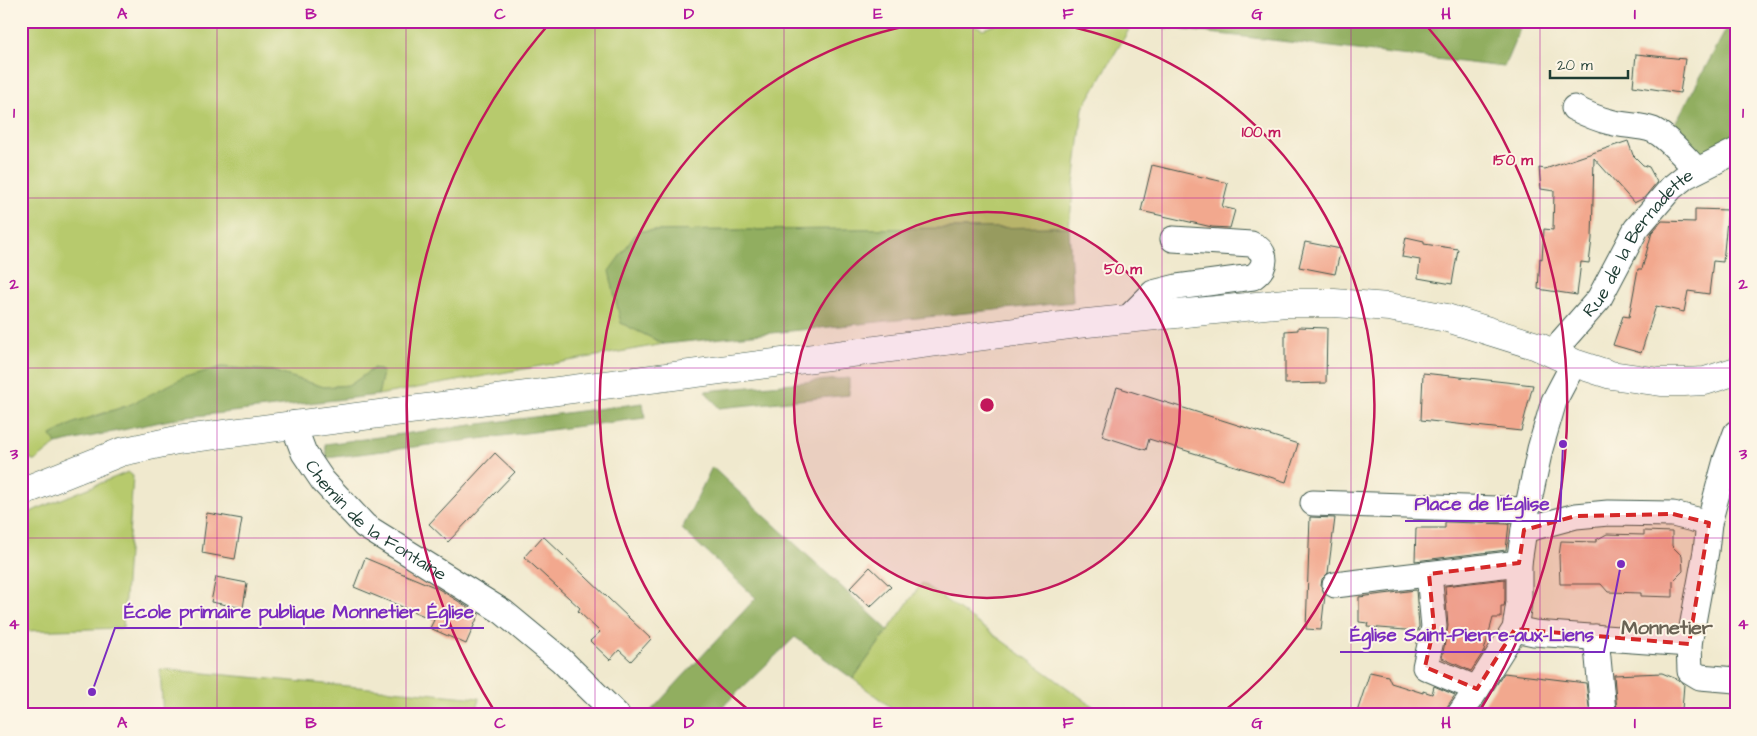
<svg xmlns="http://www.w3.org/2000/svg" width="1757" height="736" font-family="'Architects Daughter',sans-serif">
	<rect width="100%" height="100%" fill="#fcf5e5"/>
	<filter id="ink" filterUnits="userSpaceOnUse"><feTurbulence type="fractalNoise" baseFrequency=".02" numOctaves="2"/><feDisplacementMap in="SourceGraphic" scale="10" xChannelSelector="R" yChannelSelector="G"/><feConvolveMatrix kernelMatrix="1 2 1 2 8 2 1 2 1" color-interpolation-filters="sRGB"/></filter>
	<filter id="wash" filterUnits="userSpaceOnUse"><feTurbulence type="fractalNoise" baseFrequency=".0096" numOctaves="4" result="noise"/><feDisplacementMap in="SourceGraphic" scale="20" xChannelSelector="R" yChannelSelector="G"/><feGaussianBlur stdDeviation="1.12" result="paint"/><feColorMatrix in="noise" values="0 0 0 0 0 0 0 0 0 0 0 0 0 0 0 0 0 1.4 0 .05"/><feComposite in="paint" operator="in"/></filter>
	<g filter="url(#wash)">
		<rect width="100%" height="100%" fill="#f0e9ce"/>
		<path fill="#b7ca6d" stroke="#6b8450" d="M21,21H965L983,29L1007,21H1134L1083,108L1069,227L638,231L621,323L664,344L378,395L383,372L374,368L350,385L324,387L272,371L129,405L74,423L51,435L56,444L35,461L21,454Z
			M128,472L133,476L123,628L21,631V517L37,509Z
			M922,583L1105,715H901L853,679Z
			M160,669L479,698L477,715H163Z"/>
		<path fill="#91ae60" stroke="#58764a" d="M1134,21H1502L1520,29L1504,67L1133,24Z
			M1715,21H1736V157L1730,158L1697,152L1672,129L1727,28Z
			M1069,227L1073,302L664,344L621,323L609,271L638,231Z
			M222,367L272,371L324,387L350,385L374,368L383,372L378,395L179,418L56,444L51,435L74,423L129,405L185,377Z
			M849,378V395L719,408L705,391Z
			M643,403L645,418L327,458L325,444Z
			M712,467L888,630L853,679L795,637L714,715H647L756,598L682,529Z"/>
		<g id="blocks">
			<path fill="#f2a88e" d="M1636,54L1685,59L1680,93L1633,86Z
				M1628,141L1633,155L1643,165L1649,167L1657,182L1644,198L1634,203L1594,158L1592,239L1589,263L1581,262L1577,295L1538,289L1540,258L1542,259L1544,229L1553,230L1554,191L1541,189L1539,168L1545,169Z
				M1152,165L1228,183L1222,207L1235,210L1230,228L1212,227L1141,211Z
				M1695,209L1728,210L1723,262L1713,261L1709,294L1688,291L1684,312L1656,306L1641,353L1613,345L1623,316L1629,317L1638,269H1642L1652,232L1662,221L1695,222Z
				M1406,237L1424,241V244L1458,249L1452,284L1418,278L1420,260L1402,257Z
				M1305,242L1341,249L1335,274L1299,267Z
				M1298,327L1327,328L1326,383L1285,384V331L1298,330Z
				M1423,373L1533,385L1521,431L1421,420Z
				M1117,387L1298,444L1286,482L1149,439L1146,450L1102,436Z
				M495,453L515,472L448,542L429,524Z
				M207,513L242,519L235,559L202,553Z
				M1310,517L1335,518L1328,573L1322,579L1321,586L1325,595L1321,630L1306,629Z
				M1445,522L1509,524L1506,550L1415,561L1416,528H1445Z
				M1644,531L1672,532V546L1682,556L1683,571L1673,581V597L1641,596V593L1608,592L1601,584H1560L1559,556L1561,541L1596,542V540L1607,534L1644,535Z
				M543,536L651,639L631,661L619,650L610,660L590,641L600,632L578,611L580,608L524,557Z
				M365,558L437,588L479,614L466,644L430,628L434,620L354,587Z
				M870,567L891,587L870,607L850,588Z
				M216,577L247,583L243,608L211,602Z
				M1505,579V601L1504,606H1501V618H1493L1484,651L1471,671L1442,658L1448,626L1445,586Z
				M1416,590L1419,626L1418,631L1367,627L1368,623L1359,622V597Z
				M1370,672L1388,676L1391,683L1423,693V691L1432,694L1434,686L1455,695L1447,707L1445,715H1356Z
				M1504,673L1586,683L1590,715H1477Z
				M1662,673L1679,680L1684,684L1682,710L1617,712L1614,675Z"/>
		</g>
	</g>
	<g filter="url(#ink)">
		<use href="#blocks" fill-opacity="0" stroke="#3e574b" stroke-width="1"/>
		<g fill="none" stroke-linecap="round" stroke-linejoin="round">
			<defs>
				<g id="street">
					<path d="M1574,108C1586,114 1597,119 1610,122C1624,126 1639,125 1653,130C1668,137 1685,158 1697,170"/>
					<path d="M1128,318L1153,293L1177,287L1253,277C1267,267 1269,252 1251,244L1173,239"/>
					<path id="s1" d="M1555,354L1563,340L1599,299L1636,229L1671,188L1686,176L1736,151"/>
					<path id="s2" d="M293,424L304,453L323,481L365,526L503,612L561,660L617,715"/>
					<path d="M1736,433L1726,460L1709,523L1706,551L1689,644L1690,671L1700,677L1736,680"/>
					<path d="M1313,503L1527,510"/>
					<path d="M1524,530L1576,516L1608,513L1673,514L1709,523"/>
					<path d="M1429,574L1434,627L1425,667L1477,689"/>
					<path d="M1335,585L1519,563"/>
					<path d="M1515,629L1534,633L1689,644"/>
					<path d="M1596,637L1603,711"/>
					<path d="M1459,715L1477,689L1515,629L1519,602V563L1527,510L1540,449L1554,401L1574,363"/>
				</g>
				<path id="secondary" d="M21,492L121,452L177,440L1077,324L1285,303H1334L1389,307L1447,318L1537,346L1574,363L1611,375L1661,382H1684L1705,381L1736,371"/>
			</defs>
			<use href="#street" stroke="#3e574b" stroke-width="27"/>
			<use href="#secondary" stroke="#3e574b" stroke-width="29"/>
			<use href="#street" stroke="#fff" stroke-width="25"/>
			<use href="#secondary" stroke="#fff" stroke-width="28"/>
		</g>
	</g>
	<path fill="#d62828" fill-opacity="0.2" stroke="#d62828" stroke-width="4" stroke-dasharray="10 6" stroke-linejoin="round" d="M1673,514L1709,523L1689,644L1515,629L1477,689L1425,667L1434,627L1429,574L1519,563L1524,530L1576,516Z"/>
	<path fill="none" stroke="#b5179e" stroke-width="1" stroke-opacity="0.55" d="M217,21V715M406,21V715M595,21V715M784,21V715M973,21V715M1162,21V715M1351,21V715M1540,21V715M21,198H1736M21,368H1736M21,538H1736"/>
	<circle cx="987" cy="405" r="193" fill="#c2185b" fill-opacity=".12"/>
	<g fill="none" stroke="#c2185b" stroke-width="2.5">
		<circle cx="987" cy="405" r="193"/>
		<path d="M754 714A387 387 0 0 1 936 21M1038 21A387 387 0 0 1 1220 714"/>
		<path d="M495 712A580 580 0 0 1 549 24M1425 24A580 580 0 0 1 1479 712"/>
	</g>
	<g text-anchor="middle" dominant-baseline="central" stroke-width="4" stroke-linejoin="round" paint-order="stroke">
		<g font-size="18" fill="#1f3d34" stroke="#fcf5e5">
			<text stroke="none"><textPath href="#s1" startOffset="140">Rue de la Bernadette</textPath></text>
			<text stroke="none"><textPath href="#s2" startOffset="131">Chemin de la Fontaine</textPath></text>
		</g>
		<g font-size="20" font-weight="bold" fill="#696254" stroke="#fcf5e5">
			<text x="1667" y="628">Monnetier</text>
		</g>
	</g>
	<circle cx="987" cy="405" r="8" fill="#c2185b" stroke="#fcf5e5" stroke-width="2.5"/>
	<g font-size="15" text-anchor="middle" font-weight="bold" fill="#c2185b" stroke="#fcf5e5" stroke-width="4" stroke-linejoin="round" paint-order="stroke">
		<text x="1261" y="137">100 m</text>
		<text x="1513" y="165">150 m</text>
		<text x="1123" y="274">50 m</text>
	</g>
	<path fill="none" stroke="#7b2cbf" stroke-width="2" d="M1563 444L1560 521H1405M92 692L115 628H484M1621 564L1604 652H1340"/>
	<g fill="#7b2cbf" stroke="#fcf5e5" stroke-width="2">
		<circle cx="1563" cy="444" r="5"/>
		<circle cx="92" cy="692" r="5"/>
		<circle cx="1621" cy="564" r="5"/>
	</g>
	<g font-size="19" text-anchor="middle" font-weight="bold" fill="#7b2cbf" stroke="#fcf5e5" stroke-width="4" stroke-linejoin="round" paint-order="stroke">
		<text x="1482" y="510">Place de l'Église</text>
		<text x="299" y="618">École primaire publique Monnetier Église</text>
		<text x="1472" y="641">Église Saint-Pierre-aux-Liens</text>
	</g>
	<rect width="1757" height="736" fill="none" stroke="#fcf5e5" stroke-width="55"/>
	<path d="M1550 70v8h78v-8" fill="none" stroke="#1f3d34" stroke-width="2.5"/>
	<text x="1557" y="70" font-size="15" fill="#1f3d34" stroke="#fcf5e5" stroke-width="4" paint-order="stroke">20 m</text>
	<rect x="28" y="28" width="1702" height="680" fill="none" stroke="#b5179e" stroke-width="2"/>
	<g font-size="16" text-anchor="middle" font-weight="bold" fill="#b5179e">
		<text x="122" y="19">A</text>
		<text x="311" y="19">B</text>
		<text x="500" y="19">C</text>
		<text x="689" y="19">D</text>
		<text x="878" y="19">E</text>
		<text x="1068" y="19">F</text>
		<text x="1257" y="19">G</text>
		<text x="1446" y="19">H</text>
		<text x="1635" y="19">I</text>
		<text x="14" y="118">1</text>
		<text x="1743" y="118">1</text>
		<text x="14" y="289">2</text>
		<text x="1743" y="289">2</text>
		<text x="14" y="459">3</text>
		<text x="1743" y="459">3</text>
		<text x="14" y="629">4</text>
		<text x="1743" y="629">4</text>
		<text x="122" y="728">A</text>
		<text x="311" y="728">B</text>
		<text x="500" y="728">C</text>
		<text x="689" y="728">D</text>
		<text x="878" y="728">E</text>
		<text x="1068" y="728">F</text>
		<text x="1257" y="728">G</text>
		<text x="1446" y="728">H</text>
		<text x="1635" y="728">I</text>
	</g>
</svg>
